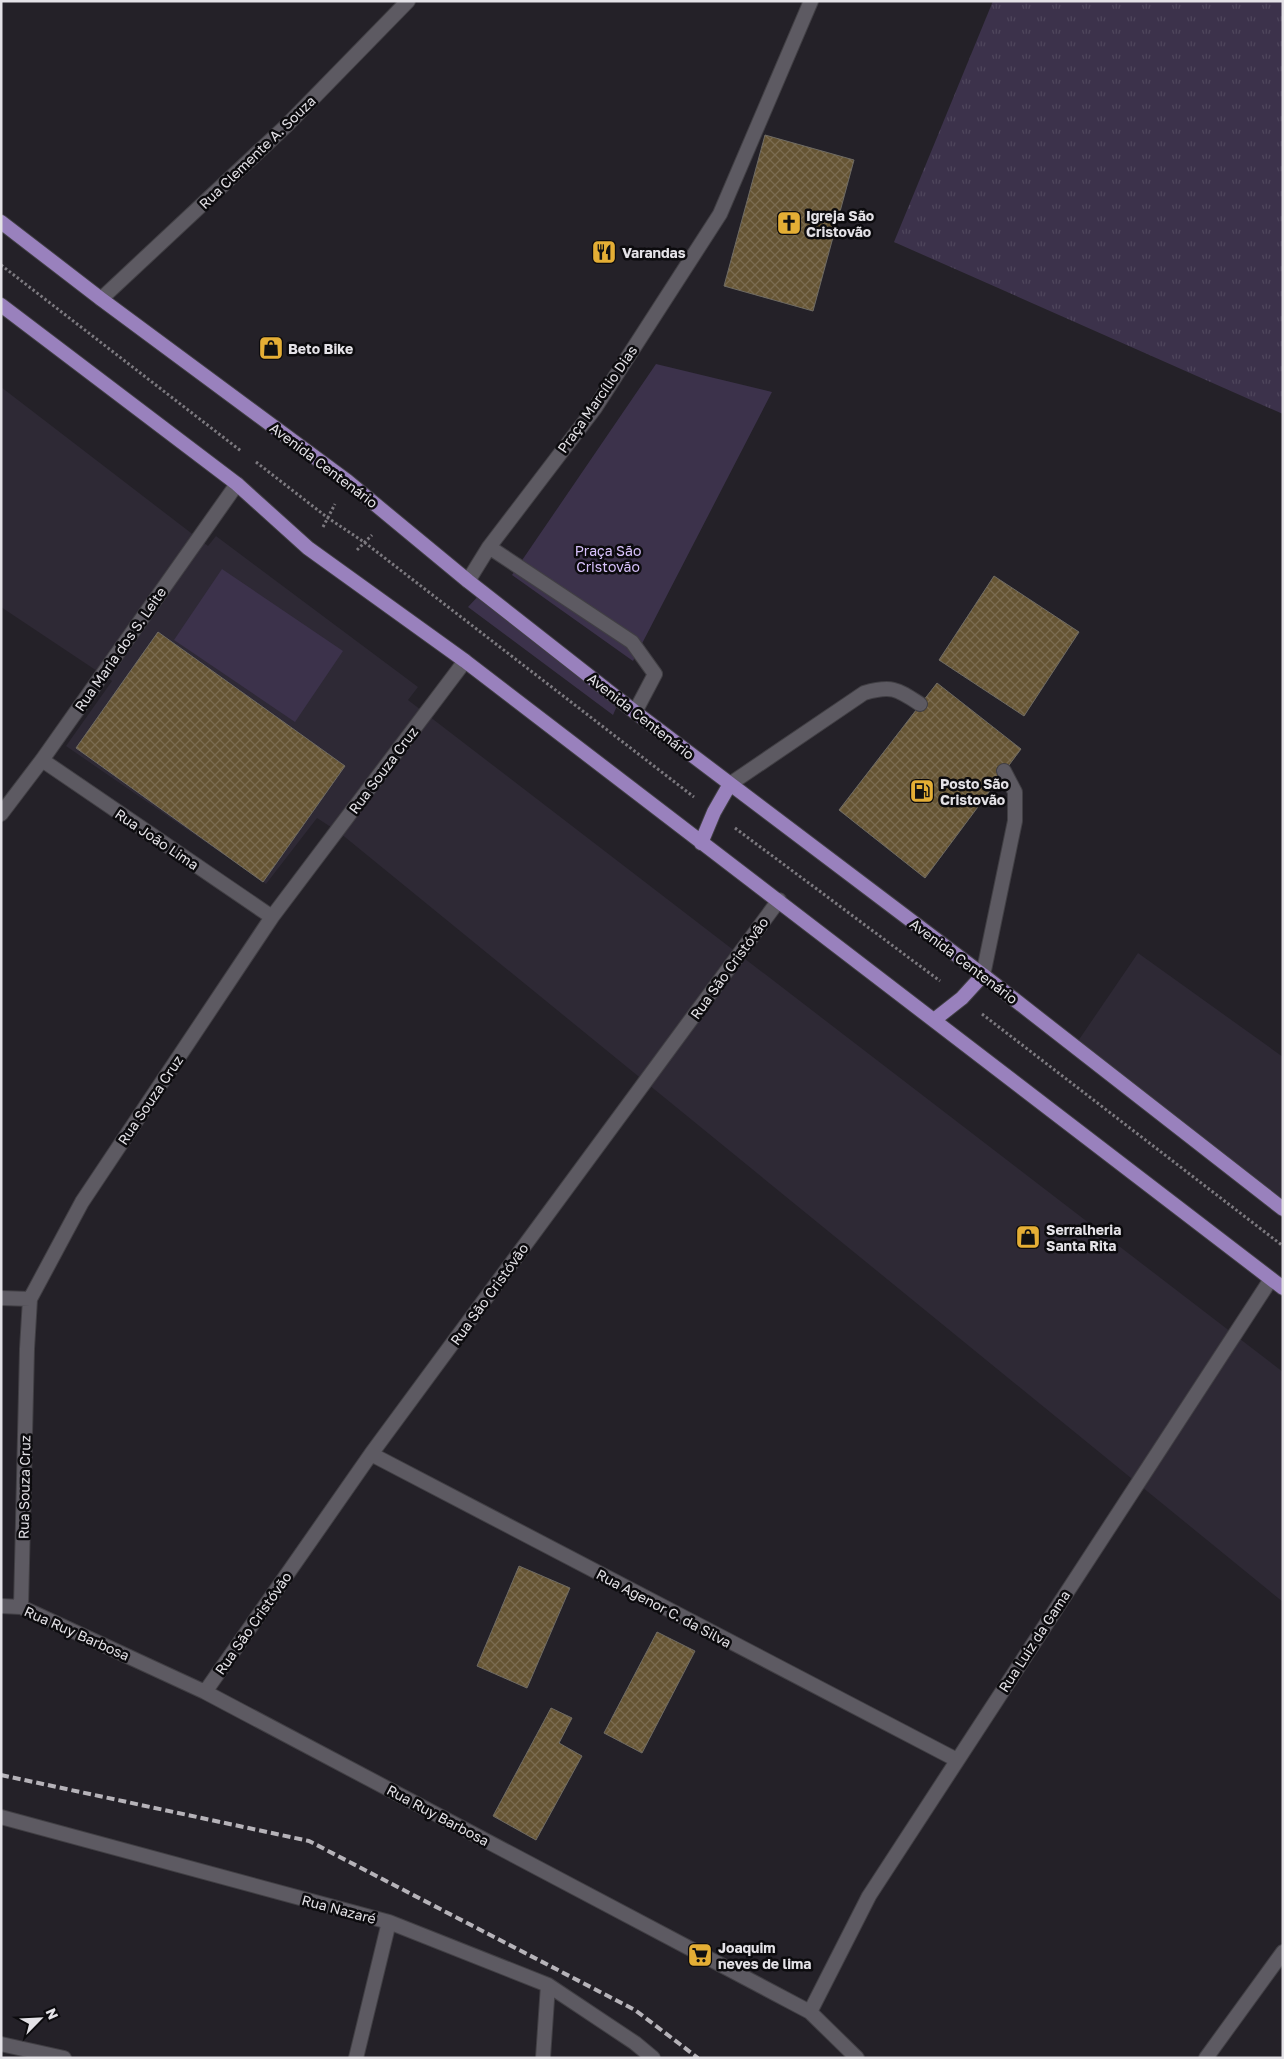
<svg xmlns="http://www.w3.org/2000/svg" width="1284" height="2059" font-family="'Golos Text',sans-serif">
	<defs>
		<pattern id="grass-tufts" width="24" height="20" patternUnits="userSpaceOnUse" patternTransform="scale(1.25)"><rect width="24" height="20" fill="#3c324b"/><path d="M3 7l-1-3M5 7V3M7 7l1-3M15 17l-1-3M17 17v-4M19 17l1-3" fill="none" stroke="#4f465c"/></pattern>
		<pattern id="building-cross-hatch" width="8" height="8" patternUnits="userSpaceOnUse" patternTransform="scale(1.25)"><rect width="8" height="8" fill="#655433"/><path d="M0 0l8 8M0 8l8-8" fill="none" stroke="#7b6c51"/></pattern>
	</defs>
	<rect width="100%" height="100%" fill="#242128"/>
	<path fill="#2e2935" d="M1,387L208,546L216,536L418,687L408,700L1283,1372V1602L340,833L317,818L266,884L66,746L112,681L1,607Z
		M1138,953L1283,1057V1202L1076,1044Z"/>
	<path fill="url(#grass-tufts)" d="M993,1H1283V414L894,242Z"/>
	<path fill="#3c324b" d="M656,364L772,392L633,661L512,575Z
		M222,569L343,651L295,722L174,640Z
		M482,592L621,697L613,715L468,607Z"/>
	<path fill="url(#building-cross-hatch)" stroke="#6f6b63" d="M765,135L854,160L813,311L724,286Z
		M994,576L1079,632L1024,716L939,660Z
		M158,632L345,766L263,882L76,748Z
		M937,683L1021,749L925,878L839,810Z
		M519,1566L570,1588L527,1688L477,1666Z
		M657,1632L695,1651L642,1753L604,1733Z
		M551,1708L572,1718L559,1743L582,1756L536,1840L493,1816Z"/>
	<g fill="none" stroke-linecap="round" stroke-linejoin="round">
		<defs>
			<path id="service" d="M730,784L864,693C892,685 897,689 920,704
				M983,975L1015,821V792L1004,771"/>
			<path id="minor" d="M101,299L286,126L408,1
				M489,547L632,642L655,674L635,712
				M468,581L489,547L595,408L720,214L811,1
				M42,760L272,917
				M1,814L42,760L237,484
				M1,1298L30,1299
				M371,1454L957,1760
				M1,1606L21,1607L205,1692L810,2012L857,2058
				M21,1607L27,1349L30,1299L82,1202L272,917L465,661
				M205,1692L371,1454L779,900
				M1,1817L389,1922L548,1985L635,2043L653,2058
				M810,2012L869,1896L1271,1279
				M1,2044L64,2058
				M356,2058L389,1922
				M543,2058L548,1985
				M1206,2058L1283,1952"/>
			<path id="primary" d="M1,222L101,299L347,481L468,581L635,712L983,975L1283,1209
				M1,305L237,484L308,548L465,661L1283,1288
				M701,843L714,812L730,784
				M934,1020L962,998L983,975"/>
		</defs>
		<use href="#service" stroke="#413f44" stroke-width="16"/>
		<use href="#minor" stroke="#413f44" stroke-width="16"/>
		<use href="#primary" stroke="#413f44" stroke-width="16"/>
		<path stroke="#7c797f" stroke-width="3" stroke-dasharray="2.5 2.5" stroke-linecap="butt" d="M1,265L241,451
			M256,462L328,518L364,542L694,797
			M323,527L335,504
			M357,550L372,535
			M735,828L940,981
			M982,1014L1283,1246"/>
		<use href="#service" stroke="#5d5a62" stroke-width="14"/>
		<use href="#minor" stroke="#5d5a62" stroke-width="14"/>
		<use href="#primary" stroke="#9981bd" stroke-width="14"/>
		<path stroke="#b6b3b9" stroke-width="4" stroke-dasharray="8 4" stroke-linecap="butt" d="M1,1775L309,1841L635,2010L698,2058"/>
	</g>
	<defs>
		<symbol id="church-square" viewBox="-11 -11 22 22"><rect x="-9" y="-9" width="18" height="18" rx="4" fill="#e4ae35" stroke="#0c0b0e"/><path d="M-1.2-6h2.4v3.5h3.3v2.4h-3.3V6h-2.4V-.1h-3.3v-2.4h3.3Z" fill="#111"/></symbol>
		<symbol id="restaurant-square" viewBox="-11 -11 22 22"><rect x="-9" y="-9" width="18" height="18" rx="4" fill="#e4ae35" stroke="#0c0b0e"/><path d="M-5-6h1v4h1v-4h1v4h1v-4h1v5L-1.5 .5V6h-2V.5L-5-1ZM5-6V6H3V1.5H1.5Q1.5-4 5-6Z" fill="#111"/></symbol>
		<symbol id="shop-square" viewBox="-11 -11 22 22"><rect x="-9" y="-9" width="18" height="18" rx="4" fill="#e4ae35" stroke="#0c0b0e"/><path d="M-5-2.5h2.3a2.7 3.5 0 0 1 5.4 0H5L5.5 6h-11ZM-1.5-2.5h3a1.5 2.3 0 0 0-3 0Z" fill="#111"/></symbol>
		<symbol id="fuel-square" viewBox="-11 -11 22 22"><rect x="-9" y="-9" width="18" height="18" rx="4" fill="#e4ae35" stroke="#0c0b0e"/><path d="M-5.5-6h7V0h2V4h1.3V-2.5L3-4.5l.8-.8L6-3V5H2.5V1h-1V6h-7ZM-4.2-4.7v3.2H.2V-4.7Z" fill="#111"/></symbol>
		<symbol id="supermarket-square" viewBox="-11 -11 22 22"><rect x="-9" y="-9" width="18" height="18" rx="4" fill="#e4ae35" stroke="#0c0b0e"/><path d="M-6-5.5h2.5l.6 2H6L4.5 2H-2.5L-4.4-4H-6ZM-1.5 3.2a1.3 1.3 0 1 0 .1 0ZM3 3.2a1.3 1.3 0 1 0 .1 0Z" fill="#111"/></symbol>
	</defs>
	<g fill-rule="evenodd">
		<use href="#church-square" x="775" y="209" width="28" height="28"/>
		<use href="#restaurant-square" x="590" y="238" width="28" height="28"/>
		<use href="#shop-square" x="257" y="334" width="28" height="28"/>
		<use href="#fuel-square" x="908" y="777" width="28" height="28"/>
		<use href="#shop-square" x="1014" y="1223" width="28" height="28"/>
		<use href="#supermarket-square" x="686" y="1941" width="28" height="28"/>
	</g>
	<g text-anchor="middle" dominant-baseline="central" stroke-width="5" stroke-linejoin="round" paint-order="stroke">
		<g font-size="14" fill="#e4e2e7" stroke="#0c0b0e">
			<text transform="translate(257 152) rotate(-44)">Rua Clemente A. Souza</text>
			<text transform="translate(597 399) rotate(-55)">Praça Marcílio Dias</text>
			<text transform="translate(324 465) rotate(37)">Avenida Centenário</text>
			<text transform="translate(120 649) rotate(-55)">Rua Maria dos S. Leite</text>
			<text transform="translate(641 716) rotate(38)">Avenida Centenário</text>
			<text transform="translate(383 770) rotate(-53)">Rua Souza Cruz</text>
			<text transform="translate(157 839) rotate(34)">Rua João Lima</text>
			<text transform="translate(964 961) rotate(37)">Avenida Centenário</text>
			<text transform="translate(729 968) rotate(-54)">Rua São Cristóvão</text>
			<text transform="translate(150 1100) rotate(-56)">Rua Souza Cruz</text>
			<text transform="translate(489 1294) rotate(-54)">Rua São Cristóvão</text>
			<text transform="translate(24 1487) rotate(-89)">Rua Souza Cruz</text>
			<text transform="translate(664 1608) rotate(28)">Rua Agenor C. da Silva</text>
			<text transform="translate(253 1623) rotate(-55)">Rua São Cristóvão</text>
			<text transform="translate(77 1633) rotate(24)">Rua Ruy Barbosa</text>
			<text transform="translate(1034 1641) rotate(-57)">Rua Luiz da Gama</text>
			<text transform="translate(438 1815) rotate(28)">Rua Ruy Barbosa</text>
			<text transform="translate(339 1909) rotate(15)">Rua Nazaré</text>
		</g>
		<g font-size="14" font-weight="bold" fill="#e4e2e7" stroke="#0c0b0e" text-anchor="start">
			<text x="806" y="215">Igreja São<tspan x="806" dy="16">Cristovão</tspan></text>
			<text x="622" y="252">Varandas</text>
			<text x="288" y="348">Beto Bike</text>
			<text x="940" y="783">Posto São<tspan x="940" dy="16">Cristovão</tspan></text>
			<text x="1046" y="1229">Serralheria<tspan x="1046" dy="16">Santa Rita</tspan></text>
			<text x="718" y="1947">Joaquim<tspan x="718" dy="16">neves de lima</tspan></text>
		</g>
		<g font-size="14" fill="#d8c2fc" stroke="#0c0b0e">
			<text x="608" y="550">Praça São<tspan x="608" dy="16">Cristovão</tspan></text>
		</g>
	</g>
	<rect width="1284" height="2059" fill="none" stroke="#e4e2e7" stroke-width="5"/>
	<g transform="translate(40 2019) rotate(66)" stroke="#0c0b0e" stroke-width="4" paint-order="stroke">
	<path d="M0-4L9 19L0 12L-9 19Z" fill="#e4e2e7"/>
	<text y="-8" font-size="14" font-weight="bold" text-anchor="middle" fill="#e4e2e7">N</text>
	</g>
</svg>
